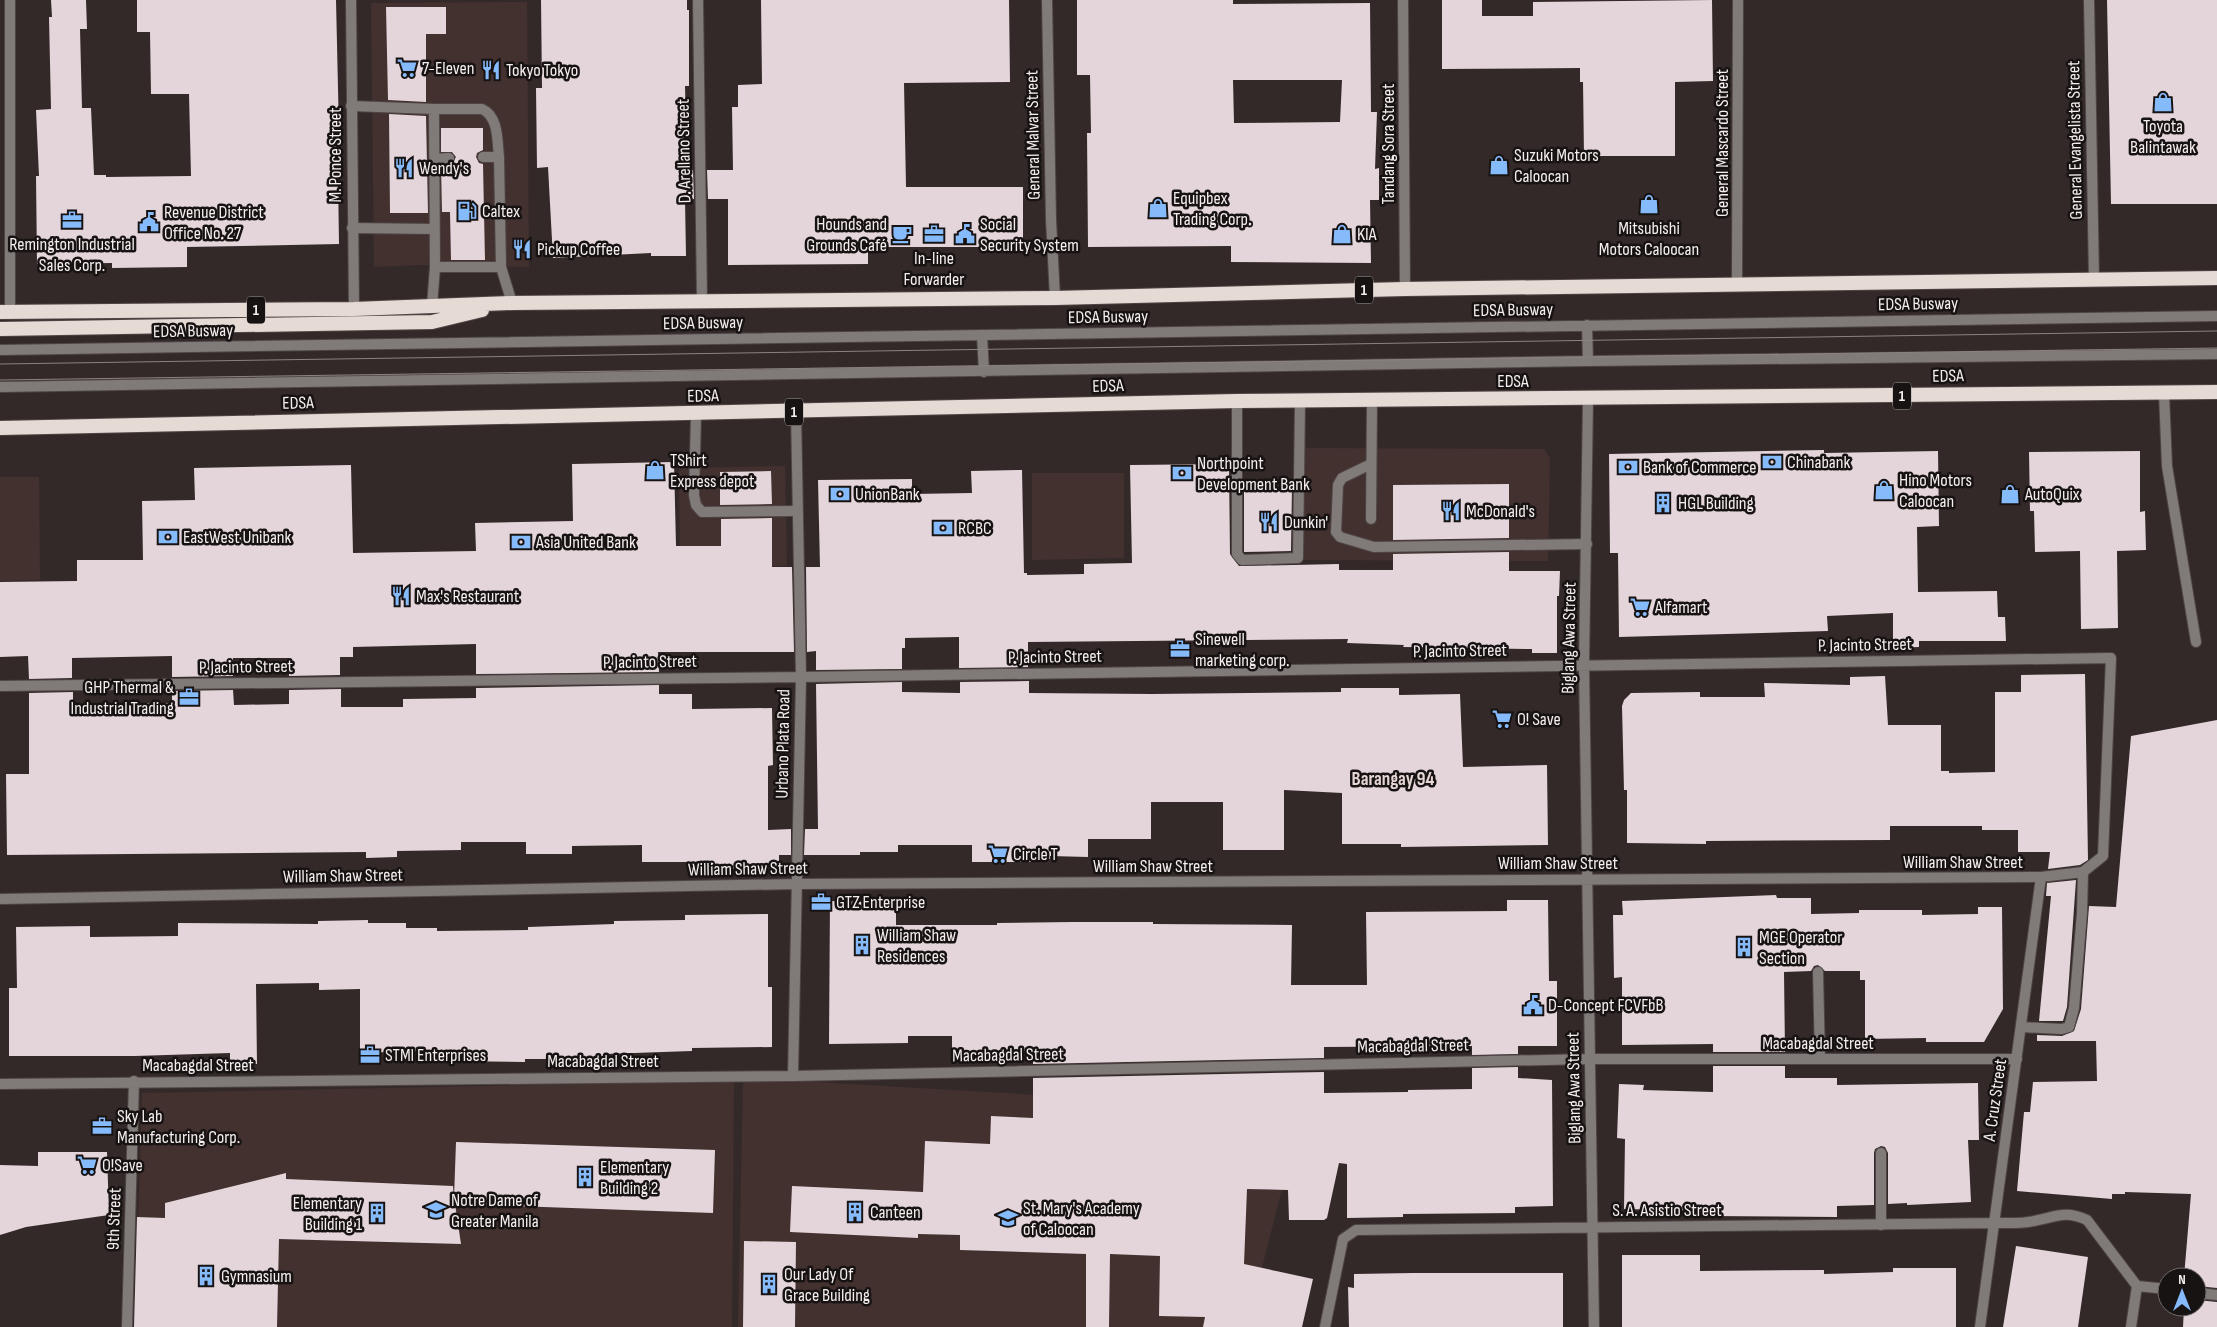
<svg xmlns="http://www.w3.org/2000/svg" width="2217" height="1327" font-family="'Sofia Sans Condensed',sans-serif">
	<rect width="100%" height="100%" fill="#342929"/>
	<path fill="#433130" d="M527,2L529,267L422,265L374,267L371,3Z
		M1299,448L1544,449L1550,458L1548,561L1301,560Z
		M785,466L787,566L680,568L679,468Z
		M1032,473H1124V558L1032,560Z
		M0,477H39L40,580L0,581Z
		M743,1078L1302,1110L1247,1327H738Z
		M734,1081L732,1327H135L142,1093Z"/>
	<path fill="#e3d5da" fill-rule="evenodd" d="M51,0H86L87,29H80L82,108H91L94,175H106V177L191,176L189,94H151L150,32H137V0H336L340,177H338L339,244L187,247V267L112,268V263L37,264L36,176H39L36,110L51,109L49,17H52Z
		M541,0H687V10H689V86H685L687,170H693L694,199L685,200L686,256H651V253L553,258L548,167L537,168L536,88H542Z
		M761,0H1009L1010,82L904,83L906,187H1023V247H868V264L728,265V199H708L707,170H733L732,107H738V85L762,84Z
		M1077,0H1233V4L1370,3L1371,112H1377L1375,169L1379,168V200H1370L1371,263L1231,262V246L1088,247L1087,133H1091L1090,75H1077ZM1233,80H1342L1340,122L1234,123Z
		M1442,0H1482V16H1533V2L1712,0L1713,81L1675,82V156H1584L1583,82H1580V68L1442,69Z
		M2107,0H2217V204H2111Z
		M386,7H446V34H426V102L388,100Z
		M389,114L426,116L428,213H390Z
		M441,128H483V150L477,153L476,157L479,163L483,164L485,260H451L450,212H442L441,165L452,164L456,157L452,152H441Z
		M1824,450V453L1938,451L1939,526L1917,527L1918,592L1997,591L1998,617H2005L2006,641H1919V647L1893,648V613L1827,616L1828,631L1619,637L1618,553H1610L1609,454Z
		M2140,451V512L2145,511L2146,550L2117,551L2118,628L2081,629L2080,551L2035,552L2034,511H2030L2029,452Z
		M674,462L676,546H721V519L772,518V567H792L794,652H658L659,672L476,674V644L353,647V657H340V675L289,676V658H233V676L172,677V656L72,658V678L29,679L28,656L0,657V582L77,581V560H143L142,501L195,500L194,468L351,465L353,553L476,551L475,523L573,521L572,464Z
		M1229,464L1230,554L1239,566L1339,564V570H1393V554L1509,552V571H1560L1559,596H1557V653H1532V649L1403,647L1404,645L1347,643L1348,639L1028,642V667L959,668V637L905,638V648H902V669L816,670V651L807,652L806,567H820L818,480L912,479V494L972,493L971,471L1022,470L1024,573H1027V575L1084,574V564L1132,563L1130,465Z
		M771,471L772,504L720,505V472Z
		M1509,484V538L1393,540V485Z
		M1244,488H1292L1291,551L1244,552Z
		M2085,674L2088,860L2080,865L2048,869L2050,852H2018V830H1982V826H1890V840L1706,841V844L1627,843V790H1624L1622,706L1624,700L1631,693L1700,692V697H1765L1764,683L1850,685V677L1885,676L1888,725H1941V771H1949V773L1995,772V692H2021V675Z
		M1029,681V693L1152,694L1341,692V688H1399V695L1460,694L1463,767L1547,765L1548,845L1401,847V844H1342V793L1284,790V850H1223V802H1151V839H1088V857L1050,856V859L1031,858V862H972V845H898V852H860V855H804L805,829H818L816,684L902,682V692L960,693V682Z
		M659,685V694H692V709L772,708L773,765L768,766V830L791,829V855H779V868L708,869V862H642V845L572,846V854H526V842H461V850L397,851V857L366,858V852L7,855L6,774H29V693L73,692V704L172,703V691L233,690L234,705L289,704V690L341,689V707H403V699L476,698V688Z
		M2217,720V1288L2197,1286V1277H2184L2191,1194L2125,1192V1194H2112V1199L2017,1191L2024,1112H2030L2033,1082L2097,1081L2096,1041H2037V1035L2062,1036L2074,1031L2081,1009L2089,906L2116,907L2131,736Z
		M2076,880L2067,1007L2063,1021H2039L2051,896H2046L2047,883Z
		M1776,895L1777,898H1811V914L1859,913V910H1922V915L1978,914V907H2002L2003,1009L1984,1042H1926V1038L1865,1039V980H1860V971H1825L1818,965L1814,966L1811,971L1784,972L1785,1052H1713V1044L1622,1045V977L1614,978L1613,915H1623L1622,901Z
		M1507,900H1548L1549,981H1557V1046H1518V1054L1472,1055V1046L1324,1047V1058L1033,1064V1051H952V1036H908V1043L829,1044L830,901L896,903V925H997V923L1073,922H1153V924L1292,925L1291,985H1367L1366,912L1507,911Z
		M768,914V987H772V1047L692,1048V1051L605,1054V1059H525V1062L448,1061L447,1050L360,1053V989L319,990V983L256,984L257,1064H230V1053L135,1056H9V988H17L16,927L90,926V937L178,936V923L318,924V921L368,920V923H406V928H437V931L528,930V927L614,924V921L685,920V915Z
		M1713,1066H1785V1078H1837V1085L1978,1083L1979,1140H1968L1971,1202L1907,1205V1203L1888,1204V1153L1885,1147L1881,1146L1875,1149L1874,1153V1205L1837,1206V1217L1709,1216V1211L1624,1209L1625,1139L1617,1138L1619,1084L1644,1085L1643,1090L1713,1092Z
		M1518,1067V1078L1552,1080L1553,1206L1515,1207V1213L1403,1214V1217L1347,1218V1164L1339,1163L1327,1218L1324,1220H1289L1288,1190L1247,1189L1244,1264L1313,1279L1302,1327H1203L1205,1317L1159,1316L1160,1256L1110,1254L1109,1327H1086V1254L960,1250V1235L918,1234V1238L790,1232L792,1186L923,1192L925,1141L990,1144L991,1116L1033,1118V1078L1324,1072V1093L1408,1092V1090L1472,1089V1068Z
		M456,1142L715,1150L713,1213L455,1204L461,1244L279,1239L277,1327H134L137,1217L165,1218V1203L286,1173V1179L453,1186L454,1198Z
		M38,1152H107L109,1215L26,1227L0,1235V1165L38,1166Z
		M744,1241L796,1242L795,1327H743Z
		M2016,1246L2088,1257L2078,1327H2003Z
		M1622,1255H1700V1271L1824,1270V1274L1893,1272V1268H1956V1327H1622Z
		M1413,1273H1563V1327H1349L1348,1287L1354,1288V1274Z
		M2197,1300L2217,1302V1327H2183L2184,1307H2197Z"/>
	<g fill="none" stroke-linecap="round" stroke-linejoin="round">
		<defs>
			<path id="service" d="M351,106L434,109L435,267L432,306
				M434,109H482C499,117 497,140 499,157
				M483,157H499L501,267L512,303
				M435,159L449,158
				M352,228L434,229
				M435,267H501
				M1587,325L1588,361
				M982,335L984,372
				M0,350L2217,316
				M0,387L1588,361L2217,354
				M2164,393L2167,466L2196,642
				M1237,401V554L1242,560L1298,558L1300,402
				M696,415L694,495L696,505L702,512L797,511
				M1371,464L1342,478L1338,485L1336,532L1340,537L1374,547L1587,544
				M1371,519L1372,401
				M1818,972L1820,1059
				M2021,1027L2062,1029L2069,1027L2074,1008L2082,913L2083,872
				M1995,1223C2007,1223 2021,1224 2034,1221C2056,1217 2065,1210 2087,1220L2137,1286L2131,1327
				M1881,1225V1153
				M2137,1286L2167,1289
				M2197,1293L2217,1295"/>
			<path id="minor" d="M351,0L354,309
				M698,0L702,301
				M1403,0L1405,289
				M2089,0L2094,279
				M1737,286L1738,0
				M10,312V0
				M1588,399L1584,665L1594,1327
				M0,686L801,677L2111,658L2103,856L2083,872L2041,877L797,884L0,899
				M793,1076L801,677L796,412
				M0,1084L793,1076L1590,1059H2017
				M127,1327L134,1081
				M1325,1327L1343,1239L1356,1230L1995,1223
				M1980,1327L2041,877"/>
			<path id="tertiary" d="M1047,0L1051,220L1055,298"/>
			<path id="trunk" d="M0,312L354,309L512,303L1055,298L1405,289L2217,278
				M0,329L432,322L482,310
				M0,428L1237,401L2217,392"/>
		</defs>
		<use href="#service" stroke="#4f4545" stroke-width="12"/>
		<use href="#minor" stroke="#4f4545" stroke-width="12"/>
		<use href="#tertiary" stroke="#4f4545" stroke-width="12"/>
		<use href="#trunk" stroke="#4f4545" stroke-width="16"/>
		<use href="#service" stroke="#807b79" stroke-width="10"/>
		<use href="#minor" stroke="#807b79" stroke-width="10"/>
		<use href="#tertiary" stroke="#807b79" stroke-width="10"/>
		<use href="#trunk" stroke="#e6dad4" stroke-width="14"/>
		<path stroke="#8c8282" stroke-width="1" d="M0,364L2217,331
			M0,380L2217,348"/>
	</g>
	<defs>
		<symbol id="supermarket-bare" viewBox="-9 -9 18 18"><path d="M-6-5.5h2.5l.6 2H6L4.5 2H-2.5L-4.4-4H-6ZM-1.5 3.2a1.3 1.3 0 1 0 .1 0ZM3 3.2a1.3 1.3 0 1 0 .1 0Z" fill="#86bbfb" stroke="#181313" stroke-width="2.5" paint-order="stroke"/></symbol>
		<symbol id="restaurant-bare" viewBox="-9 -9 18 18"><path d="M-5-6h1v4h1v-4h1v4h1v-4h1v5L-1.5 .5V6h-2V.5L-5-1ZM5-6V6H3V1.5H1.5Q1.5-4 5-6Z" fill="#86bbfb" stroke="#181313" stroke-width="2.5" paint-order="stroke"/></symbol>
		<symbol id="shop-bare" viewBox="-9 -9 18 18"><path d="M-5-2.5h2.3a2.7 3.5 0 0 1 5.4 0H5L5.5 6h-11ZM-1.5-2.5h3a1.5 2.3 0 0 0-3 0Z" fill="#86bbfb" stroke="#181313" stroke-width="2.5" paint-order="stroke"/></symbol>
		<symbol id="fuel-bare" viewBox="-9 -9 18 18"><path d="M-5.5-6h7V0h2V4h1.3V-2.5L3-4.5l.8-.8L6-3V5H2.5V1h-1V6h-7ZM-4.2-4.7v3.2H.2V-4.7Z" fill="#86bbfb" stroke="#181313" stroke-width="2.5" paint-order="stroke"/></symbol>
		<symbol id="office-bare" viewBox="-9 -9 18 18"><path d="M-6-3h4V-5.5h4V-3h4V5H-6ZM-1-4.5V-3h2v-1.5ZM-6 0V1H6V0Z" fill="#86bbfb" stroke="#181313" stroke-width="2.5" paint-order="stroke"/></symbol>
		<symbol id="civic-bare" viewBox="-9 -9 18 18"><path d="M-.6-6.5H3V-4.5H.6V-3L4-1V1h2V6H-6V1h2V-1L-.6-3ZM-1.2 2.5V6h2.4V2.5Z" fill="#86bbfb" stroke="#181313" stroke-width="2.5" paint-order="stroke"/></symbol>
		<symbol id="cafe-bare" viewBox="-9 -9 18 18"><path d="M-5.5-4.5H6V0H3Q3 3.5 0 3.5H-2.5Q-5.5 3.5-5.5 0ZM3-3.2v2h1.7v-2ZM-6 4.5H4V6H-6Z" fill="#86bbfb" stroke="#181313" stroke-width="2.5" paint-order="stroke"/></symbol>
		<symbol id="bank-bare" viewBox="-9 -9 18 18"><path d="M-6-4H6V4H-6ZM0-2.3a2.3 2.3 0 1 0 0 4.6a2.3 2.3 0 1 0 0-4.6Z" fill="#86bbfb" stroke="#181313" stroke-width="2.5" paint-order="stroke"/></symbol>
		<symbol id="building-bare" viewBox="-9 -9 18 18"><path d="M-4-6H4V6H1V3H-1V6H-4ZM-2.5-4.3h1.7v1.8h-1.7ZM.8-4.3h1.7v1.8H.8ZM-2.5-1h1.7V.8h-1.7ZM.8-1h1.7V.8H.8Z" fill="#86bbfb" stroke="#181313" stroke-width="2.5" paint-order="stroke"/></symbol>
		<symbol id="school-bare" viewBox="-9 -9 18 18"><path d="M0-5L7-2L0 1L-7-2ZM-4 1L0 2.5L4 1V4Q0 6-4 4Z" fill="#86bbfb" stroke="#181313" stroke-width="2.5" paint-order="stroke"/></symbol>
	</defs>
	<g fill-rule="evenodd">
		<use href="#supermarket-bare" x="393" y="54" width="28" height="28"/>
		<use href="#restaurant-bare" x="477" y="56" width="28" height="28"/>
		<use href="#shop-bare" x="2149" y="88" width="28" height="28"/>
		<use href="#shop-bare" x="1485" y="151" width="28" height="28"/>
		<use href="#restaurant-bare" x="390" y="154" width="28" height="28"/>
		<use href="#shop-bare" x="1635" y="190" width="28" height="28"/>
		<use href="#shop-bare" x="1144" y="194" width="28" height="28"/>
		<use href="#fuel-bare" x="453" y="197" width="28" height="28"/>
		<use href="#office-bare" x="58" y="206" width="28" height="28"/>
		<use href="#civic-bare" x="135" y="208" width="28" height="28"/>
		<use href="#cafe-bare" x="888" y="220" width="28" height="28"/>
		<use href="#office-bare" x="920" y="220" width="28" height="28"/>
		<use href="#civic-bare" x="951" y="220" width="28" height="28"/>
		<use href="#shop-bare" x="1328" y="220" width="28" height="28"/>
		<use href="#restaurant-bare" x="508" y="235" width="28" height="28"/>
		<use href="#bank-bare" x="1758" y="448" width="28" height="28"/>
		<use href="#bank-bare" x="1614" y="453" width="28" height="28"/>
		<use href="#shop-bare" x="641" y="456" width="28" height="28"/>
		<use href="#bank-bare" x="1168" y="459" width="28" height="28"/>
		<use href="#shop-bare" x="1870" y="476" width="28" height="28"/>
		<use href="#bank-bare" x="826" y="480" width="28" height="28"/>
		<use href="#shop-bare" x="1996" y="480" width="28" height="28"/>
		<use href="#building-bare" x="1649" y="489" width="28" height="28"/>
		<use href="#restaurant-bare" x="1437" y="497" width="28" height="28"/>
		<use href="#restaurant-bare" x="1255" y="508" width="28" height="28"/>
		<use href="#bank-bare" x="929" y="514" width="28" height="28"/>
		<use href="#bank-bare" x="154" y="523" width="28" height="28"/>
		<use href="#bank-bare" x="507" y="528" width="28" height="28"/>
		<use href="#restaurant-bare" x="387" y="582" width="28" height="28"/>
		<use href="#supermarket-bare" x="1626" y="593" width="28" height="28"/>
		<use href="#office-bare" x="1166" y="635" width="28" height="28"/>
		<use href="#office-bare" x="175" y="683" width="28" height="28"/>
		<use href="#supermarket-bare" x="1488" y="705" width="28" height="28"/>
		<use href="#supermarket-bare" x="984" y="840" width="28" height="28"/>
		<use href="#office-bare" x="807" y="888" width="28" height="28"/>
		<use href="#building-bare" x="848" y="931" width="28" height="28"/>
		<use href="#building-bare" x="1730" y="933" width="28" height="28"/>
		<use href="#civic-bare" x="1519" y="991" width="28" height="28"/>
		<use href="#office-bare" x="356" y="1041" width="28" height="28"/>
		<use href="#office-bare" x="88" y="1112" width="28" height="28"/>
		<use href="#supermarket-bare" x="73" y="1151" width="28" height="28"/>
		<use href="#building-bare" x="571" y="1163" width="28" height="28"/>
		<use href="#school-bare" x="422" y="1196" width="28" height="28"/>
		<use href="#building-bare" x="841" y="1198" width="28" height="28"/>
		<use href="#building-bare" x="363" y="1199" width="28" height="28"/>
		<use href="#school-bare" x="994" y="1204" width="28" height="28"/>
		<use href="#building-bare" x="192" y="1262" width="28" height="28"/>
		<use href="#building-bare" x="755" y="1270" width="28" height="28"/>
	</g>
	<g text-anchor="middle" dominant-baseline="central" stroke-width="5" stroke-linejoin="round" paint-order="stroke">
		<g fill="#181313" stroke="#b3acac" stroke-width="1">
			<rect x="1355" y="276.5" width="18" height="27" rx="4"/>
			<rect x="247" y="296.5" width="18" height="27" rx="4"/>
			<rect x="1893" y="382.5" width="18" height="27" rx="4"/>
			<rect x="785" y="398.5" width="18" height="27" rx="4"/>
		</g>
		<g font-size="16" font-weight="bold" fill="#f6eeee">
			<text x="1364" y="290">1</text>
			<text x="256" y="310">1</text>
			<text x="1902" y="396">1</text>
			<text x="794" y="412">1</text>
		</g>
		<g font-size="18" fill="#f6eeee" stroke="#181313" text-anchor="start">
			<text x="422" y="68">7-Eleven</text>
			<text x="506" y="70">Tokyo Tokyo</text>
			<text x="2163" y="126" text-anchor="middle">Toyota<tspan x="2163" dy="21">Balintawak</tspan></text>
			<text x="1514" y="155">Suzuki Motors<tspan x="1514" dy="21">Caloocan</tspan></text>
			<text x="419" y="168">Wendy's</text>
			<text x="1173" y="198">Equipbex<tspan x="1173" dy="21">Trading Corp.</tspan></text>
			<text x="482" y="211">Caltex</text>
			<text x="164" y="212">Revenue District<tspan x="164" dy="21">Office No. 27</tspan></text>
			<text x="887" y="224" text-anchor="end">Hounds and<tspan x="887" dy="21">Grounds Café</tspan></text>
			<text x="980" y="224">Social<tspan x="980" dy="21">Security System</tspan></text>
			<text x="1649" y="228" text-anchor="middle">Mitsubishi<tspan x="1649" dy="21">Motors Caloocan</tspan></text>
			<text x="1357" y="234">KIA</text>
			<text x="72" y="244" text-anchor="middle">Remington Industrial<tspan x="72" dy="21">Sales Corp.</tspan></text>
			<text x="537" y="249">Pickup Coffee</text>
			<text x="934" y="258" text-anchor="middle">In-line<tspan x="934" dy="21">Forwarder</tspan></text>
			<text x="670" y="460">TShirt<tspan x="670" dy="21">Express depot</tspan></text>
			<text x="1787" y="462">Chinabank</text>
			<text x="1197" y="463">Northpoint<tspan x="1197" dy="21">Development Bank</tspan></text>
			<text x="1643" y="467">Bank of Commerce</text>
			<text x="1899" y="480">Hino Motors<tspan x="1899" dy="21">Caloocan</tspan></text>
			<text x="855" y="494">UnionBank</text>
			<text x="2025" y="494">AutoQuix</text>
			<text x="1678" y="503">HGL Building</text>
			<text x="1466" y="511">McDonald's</text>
			<text x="1284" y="522">Dunkin'</text>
			<text x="958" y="528">RCBC</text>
			<text x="183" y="537">EastWest Unibank</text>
			<text x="536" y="542">Asia United Bank</text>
			<text x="416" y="596">Max's Restaurant</text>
			<text x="1655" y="607">Alfamart</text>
			<text x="1195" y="639">Sinewell<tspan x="1195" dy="21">marketing corp.</tspan></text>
			<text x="174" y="687" text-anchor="end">GHP Thermal &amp;<tspan x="174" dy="21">Industrial Trading</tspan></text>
			<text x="1517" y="719">O! Save</text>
			<text x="1013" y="854">Circle T</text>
			<text x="836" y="902">GTZ Enterprise</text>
			<text x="877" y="935">William Shaw<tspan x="877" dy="21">Residences</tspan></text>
			<text x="1759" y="937">MGE Operator<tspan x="1759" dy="21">Section</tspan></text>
			<text x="1548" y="1005">D-Concept FCVFbB</text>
			<text x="385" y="1055">STMI Enterprises</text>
			<text x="117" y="1116">Sky Lab<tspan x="117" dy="21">Manufacturing Corp.</tspan></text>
			<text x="102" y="1165">O!Save</text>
			<text x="600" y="1167">Elementary<tspan x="600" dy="21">Building 2</tspan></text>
			<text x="451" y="1200">Notre Dame of<tspan x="451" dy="21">Greater Manila</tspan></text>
			<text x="362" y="1203" text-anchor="end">Elementary<tspan x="362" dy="21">Building 1</tspan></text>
			<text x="1023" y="1208">St. Mary's Academy<tspan x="1023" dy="21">of Caloocan</tspan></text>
			<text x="870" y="1212">Canteen</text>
			<text x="784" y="1274">Our Lady Of<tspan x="784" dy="21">Grace Building</tspan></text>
			<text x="221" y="1276">Gymnasium</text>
		</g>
		<g font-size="18" fill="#f6eeee" stroke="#181313">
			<text transform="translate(1033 135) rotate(-91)">General Malvar Street</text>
			<text transform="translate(2075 140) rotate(-91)">General Evangelista Street</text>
			<text transform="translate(1722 143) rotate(-90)">General Mascardo Street</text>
			<text transform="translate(1388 144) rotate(-90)">Tandang Sora Street</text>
			<text transform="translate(684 151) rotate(-91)">D. Arellano Street</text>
			<text transform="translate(335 155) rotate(-90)">M. Ponce Street</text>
			<text transform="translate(1918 304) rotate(-1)">EDSA Busway</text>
			<text transform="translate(1513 310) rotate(-1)">EDSA Busway</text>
			<text transform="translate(1108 317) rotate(-1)">EDSA Busway</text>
			<text transform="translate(703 323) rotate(-1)">EDSA Busway</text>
			<text transform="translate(193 331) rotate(-1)">EDSA Busway</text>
			<text transform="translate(1948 376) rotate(-1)">EDSA</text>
			<text x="1513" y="381">EDSA</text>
			<text transform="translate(1108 386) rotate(-2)">EDSA</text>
			<text transform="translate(703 396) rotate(-1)">EDSA</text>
			<text transform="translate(298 403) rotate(-1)">EDSA</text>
			<text transform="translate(1569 638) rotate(-89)">Biglang Awa Street</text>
			<text transform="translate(1865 645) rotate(-1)">P. Jacinto Street</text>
			<text transform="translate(1460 651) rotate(-1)">P. Jacinto Street</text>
			<text transform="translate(1055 657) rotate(-1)">P. Jacinto Street</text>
			<text transform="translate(650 662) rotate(-1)">P. Jacinto Street</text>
			<text transform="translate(246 667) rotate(-1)">P. Jacinto Street</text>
			<text transform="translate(783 744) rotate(-89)">Urbano Plata Road</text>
			<text x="1963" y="862">William Shaw Street</text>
			<text x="1558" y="863">William Shaw Street</text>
			<text x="1153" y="866">William Shaw Street</text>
			<text transform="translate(748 869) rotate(-1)">William Shaw Street</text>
			<text transform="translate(343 876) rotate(-1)">William Shaw Street</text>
			<text x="1818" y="1043">Macabagdal Street</text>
			<text transform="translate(1413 1046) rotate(-1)">Macabagdal Street</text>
			<text transform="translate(1008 1055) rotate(-1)">Macabagdal Street</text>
			<text x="603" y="1061">Macabagdal Street</text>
			<text x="198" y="1065">Macabagdal Street</text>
			<text transform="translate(1574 1088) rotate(-91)">Biglang Awa Street</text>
			<text transform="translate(1995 1100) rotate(-82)">A. Cruz Street</text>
			<text x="1667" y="1210">S. A. Asistio Street</text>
			<text transform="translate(114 1219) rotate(-88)">9th Street</text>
		</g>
		<g font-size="19" font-weight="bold" fill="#e6d7d6" stroke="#181313">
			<text x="1393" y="779">Barangay 94</text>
		</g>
	</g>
	<g transform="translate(2182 1292)"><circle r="24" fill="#181313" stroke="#716b6b"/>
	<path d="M0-4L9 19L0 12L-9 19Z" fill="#86bbfb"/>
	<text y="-8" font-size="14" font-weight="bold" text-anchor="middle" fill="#f6eeee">N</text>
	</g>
</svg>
